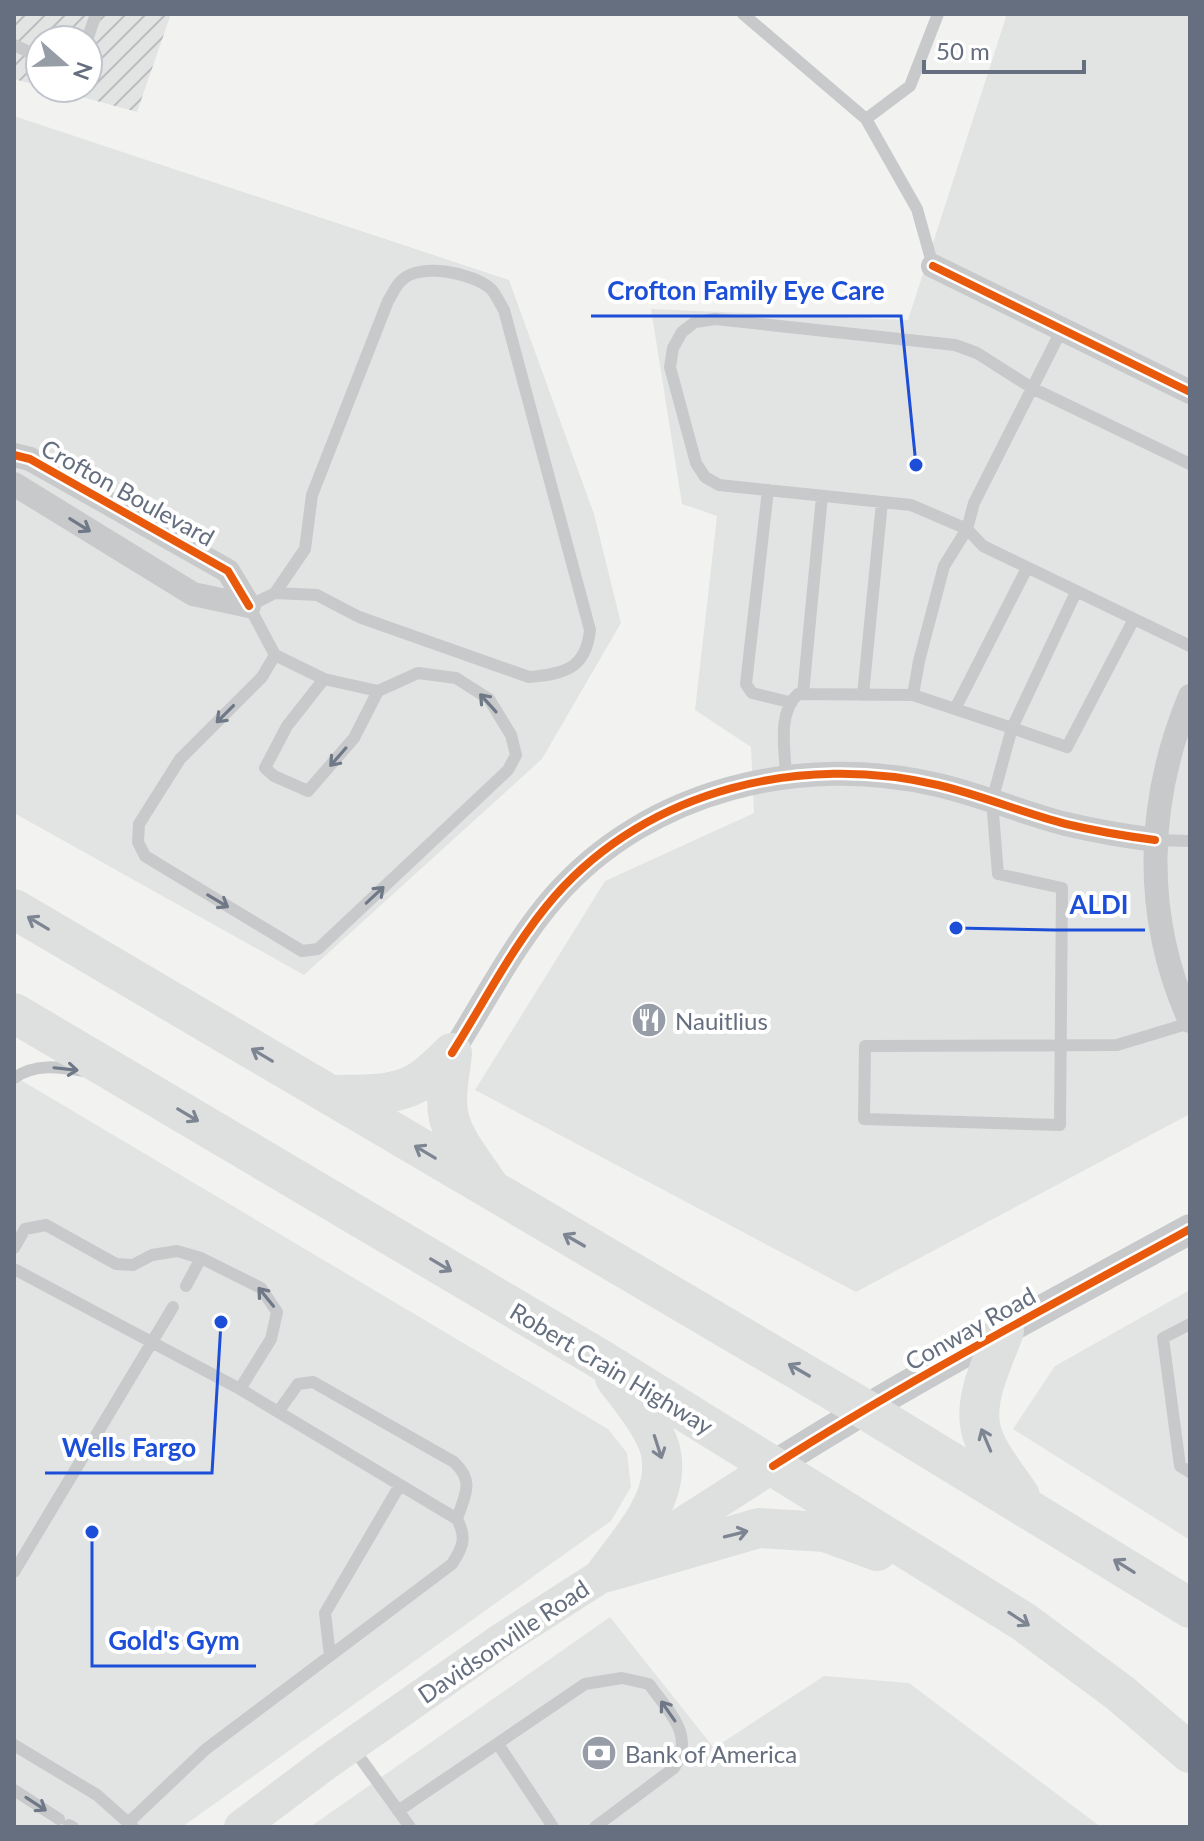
<svg xmlns="http://www.w3.org/2000/svg" width="1204" height="1841" font-family="Lato,sans-serif">
	<defs>
		<pattern id="industrial-furrows" width="10" height="10" patternUnits="userSpaceOnUse" patternTransform="scale(2)"><rect width="10" height="10" fill="#e2e4e4"/><path d="M-1 1l2-2M0 10L10 0M9 11l2-2" fill="none" stroke="#bbbdbe"/></pattern>
	</defs>
	<rect width="100%" height="100%" fill="#f2f3f1"/>
	<path fill="#e2e4e4" d="M1007,14H1190V1114L856,1292L475,1090L605,881L754,813L751,747L695,710L717,516L682,504L651,309L908,320Z
		M14,116L509,280L594,514L621,623L542,759L304,975L14,813Z
		M14,1076L608,1429L627,1453L631,1487L611,1521L182,1827H14Z
		M1190,1290V1540L1013,1429L1055,1366Z
		M610,1617L714,1748L824,1676L909,1683L1101,1827H310Z"/>
	<path fill="url(#industrial-furrows)" d="M14,14H171L137,112L49,88H88V40H40V86L14,79Z"/>
	<g fill="none" stroke-linecap="round" stroke-linejoin="round">
		<path stroke="#c8c9cb" stroke-width="12" d="M743,14L866,119L917,209L933,266
			M87,40L96,14
			M14,45L40,57
			M866,119L910,86L938,14
			M1062,329L974,503L967,529L983,546L1190,646
			M768,490L746,684L752,693L789,702
			M1076,592L1012,728L1067,747L1134,619
			M275,593L305,549L312,495L388,301C392,295 396,285 402,280C420,262 474,273 491,289C496,294 500,304 504,310L590,630C586,669 564,674 529,677L359,617L317,595L275,593L249,606L275,655L324,679L378,691L418,673L456,678L489,699L511,735L516,755L508,770L318,949L302,951L145,856L138,842L139,824L180,759L262,677L275,655
			M324,679L287,726L265,768L274,776L308,791L354,738L378,691
			M803,694L822,496
			M863,695L882,502
			M913,695L919,661L944,566L967,529L911,505L719,485L705,477L696,463L670,367L673,348L682,332L695,322L715,319L955,345L977,353L1032,388L1190,464
			M955,709L1027,568
			M786,776C785,749 777,713 798,694L913,695L1012,728L992,801L998,874L1062,888L1060,1125L864,1119L865,1046L1117,1045L1190,1023
			M1155,840L1190,841
			M14,1078C35,1063 60,1067 84,1071
			M14,1248L25,1229L46,1225L116,1264L133,1265L152,1255L177,1251L201,1258L261,1288L277,1312L271,1339L240,1389
			M14,1269L240,1389L457,1519C467,1538 463,1547 452,1564L206,1749L129,1822
			M186,1286L201,1258
			M1190,1324L1163,1338L1180,1466L1190,1472
			M278,1412L298,1384L313,1382L454,1462C475,1482 465,1494 457,1519
			M14,1572L173,1307
			M330,1656L325,1613L400,1485
			M498,1744L553,1827
			M14,1745L97,1795L133,1827
			M353,1748L410,1827
			M14,1790L59,1819
			M398,1811L585,1684L622,1678L649,1684C668,1711 696,1735 674,1768L595,1827
			M69,1825L73,1827"/>
		<path stroke="#c8c9cb" stroke-width="24" d="M933,266L1190,392
			M14,455L30,459L228,571L249,606
			M14,484L193,594L249,606
			M1190,696C1146,802 1142,915 1190,1021
			M452,1053C485,1001 514,943 555,896C649,789 802,753 938,785C981,795 1023,813 1066,824C1095,831 1125,836 1155,840"/>
		<path stroke="#c8c9cb" stroke-width="30" d="M773,1466C908,1380 1050,1306 1190,1229"/>
		<path stroke="#dedfdf" stroke-width="34" d="M241,1827L326,1763L503,1639L773,1466"/>
		<path stroke="#dedfdf" stroke-width="40" d="M14,909L866,1410L1190,1608
			M14,1013L600,1359L1024,1622L1120,1693L1190,1753
			M452,1053C450,1074 444,1097 449,1118C455,1142 475,1165 488,1185
			M330,1095C360,1094 397,1098 423,1079C433,1072 443,1062 452,1053
			M1004,1331C994,1359 973,1398 981,1430C987,1453 1007,1476 1020,1496
			M607,1572L759,1528L825,1532L877,1551
			M607,1572C636,1533 681,1485 654,1434C644,1414 629,1396 615,1378"/>
		<defs>
			<path id="cycleway" d="M933,266L1190,392
				M14,455L30,459L228,571L249,606
				M452,1053C485,1001 514,943 555,896C649,789 802,753 938,785C981,795 1023,813 1066,824C1095,831 1125,836 1155,840
				M773,1466C908,1380 1050,1306 1190,1229"/>
		</defs>
		<use href="#cycleway" stroke="#fff" stroke-width="13"/>
		<use href="#cycleway" stroke="#e8590c" stroke-width="8"/>
	</g>
	<defs><path id="oneway-shaft" d="M-6 0H5M1.5-3L5.5 0L1.5 3" fill="none" stroke-width="1.6" stroke-linecap="round" stroke-linejoin="round" transform="scale(2)"/></defs>
	<g stroke="#6f7887">
		<use href="#oneway-shaft" transform="translate(80 525) rotate(32)"/>
		<use href="#oneway-shaft" transform="translate(488 703) rotate(-132)"/>
		<use href="#oneway-shaft" transform="translate(225 714) rotate(135)"/>
		<use href="#oneway-shaft" transform="translate(338 757) rotate(131)"/>
		<use href="#oneway-shaft" transform="translate(375 895) rotate(-43)"/>
		<use href="#oneway-shaft" transform="translate(218 901) rotate(31)"/>
		<use href="#oneway-shaft" transform="translate(66 1069) rotate(6)"/>
		<use href="#oneway-shaft" transform="translate(266 1297) rotate(-129)"/>
		<use href="#oneway-shaft" transform="translate(668 1711) rotate(-125)"/>
		<use href="#oneway-shaft" transform="translate(36 1804) rotate(33)"/>
	</g>
	<g stroke="#7d8592">
		<use href="#oneway-shaft" transform="translate(38 923) rotate(-149)"/>
		<use href="#oneway-shaft" transform="translate(262 1055) rotate(-149)"/>
		<use href="#oneway-shaft" transform="translate(188 1115) rotate(31)"/>
		<use href="#oneway-shaft" transform="translate(425 1152) rotate(-149)"/>
		<use href="#oneway-shaft" transform="translate(574 1240) rotate(-150)"/>
		<use href="#oneway-shaft" transform="translate(441 1265) rotate(31)"/>
		<use href="#oneway-shaft" transform="translate(799 1370) rotate(-150)"/>
		<use href="#oneway-shaft" transform="translate(986 1440) rotate(-113)"/>
		<use href="#oneway-shaft" transform="translate(658 1447) rotate(72)"/>
		<use href="#oneway-shaft" transform="translate(736 1534) rotate(-14)"/>
		<use href="#oneway-shaft" transform="translate(1124 1566) rotate(-148)"/>
		<use href="#oneway-shaft" transform="translate(1019 1619) rotate(33)"/>
	</g>
	<defs>
		<symbol id="restaurant-disc" viewBox="-11 -11 22 22"><circle r="9.5" fill="#969da7" stroke="#fff"/><path d="M-5-6h1v4h1v-4h1v4h1v-4h1v5L-1.5 .5V6h-2V.5L-5-1ZM5-6V6H3V1.5H1.5Q1.5-4 5-6Z" fill="#fff"/></symbol>
		<symbol id="bank-disc" viewBox="-11 -11 22 22"><circle r="9.5" fill="#969da7" stroke="#fff"/><path d="M-6-4H6V4H-6ZM0-2.3a2.3 2.3 0 1 0 0 4.6a2.3 2.3 0 1 0 0-4.6Z" fill="#fff"/></symbol>
	</defs>
	<g fill-rule="evenodd">
		<use href="#restaurant-disc" x="629" y="1000" width="40" height="40"/>
		<use href="#bank-disc" x="579" y="1733" width="40" height="40"/>
	</g>
	<g text-anchor="middle" dominant-baseline="central" stroke-width="8" stroke-linejoin="round" paint-order="stroke">
		<g font-size="24" fill="#656f7f" stroke="#fff">
			<text transform="translate(128 492) rotate(29)">Crofton Boulevard</text>
			<text transform="translate(970 1328) rotate(-29)">Conway Road</text>
			<text transform="translate(612 1368) rotate(31)">Robert Crain Highway</text>
			<text transform="translate(503 1641) rotate(-34)">Davidsonville Road</text>
		</g>
		<g font-size="24" fill="#656f7f" stroke="#fff" text-anchor="start">
			<text x="675" y="1020">Nauitlius</text>
			<text x="625" y="1753">Bank of America</text>
		</g>
	</g>
	<path fill="none" stroke="#1d4ed8" stroke-width="3" d="M916 465L901 316H591M956 928L1054 930H1145M221 1322L212 1473H45M92 1532L92 1666H256"/>
	<g fill="#1d4ed8" stroke="#fff" stroke-width="3">
		<circle cx="916" cy="465" r="8"/>
		<circle cx="956" cy="928" r="8"/>
		<circle cx="221" cy="1322" r="8"/>
		<circle cx="92" cy="1532" r="8"/>
	</g>
	<g font-size="26" text-anchor="middle" font-weight="bold" fill="#1d4ed8" stroke="#fff" stroke-width="8" stroke-linejoin="round" paint-order="stroke">
		<text x="746" y="300">Crofton Family Eye Care</text>
		<text x="1099" y="914">ALDI</text>
		<text x="129" y="1457">Wells Fargo</text>
		<text x="174" y="1650">Gold's Gym</text>
	</g>
	<rect width="1204" height="1841" fill="none" stroke="#656f7f" stroke-width="32"/>
	<g transform="translate(64 64) rotate(110)"><circle r="38" fill="#ffffff" stroke="#c1c5cc" stroke-width="2"/>
	<path d="M0-6L14 30L0 20L-14 30Z" fill="#969da7"/>
	<text y="-12" font-size="22" font-weight="bold" text-anchor="middle" fill="#656f7f">N</text>
	</g>
	<path d="M924 60v12h160v-12" fill="none" stroke="#656f7f" stroke-width="4"/>
	<text x="936" y="60" font-size="24" fill="#656f7f" stroke="#ffffff" stroke-width="6" paint-order="stroke">50 m</text>
</svg>
